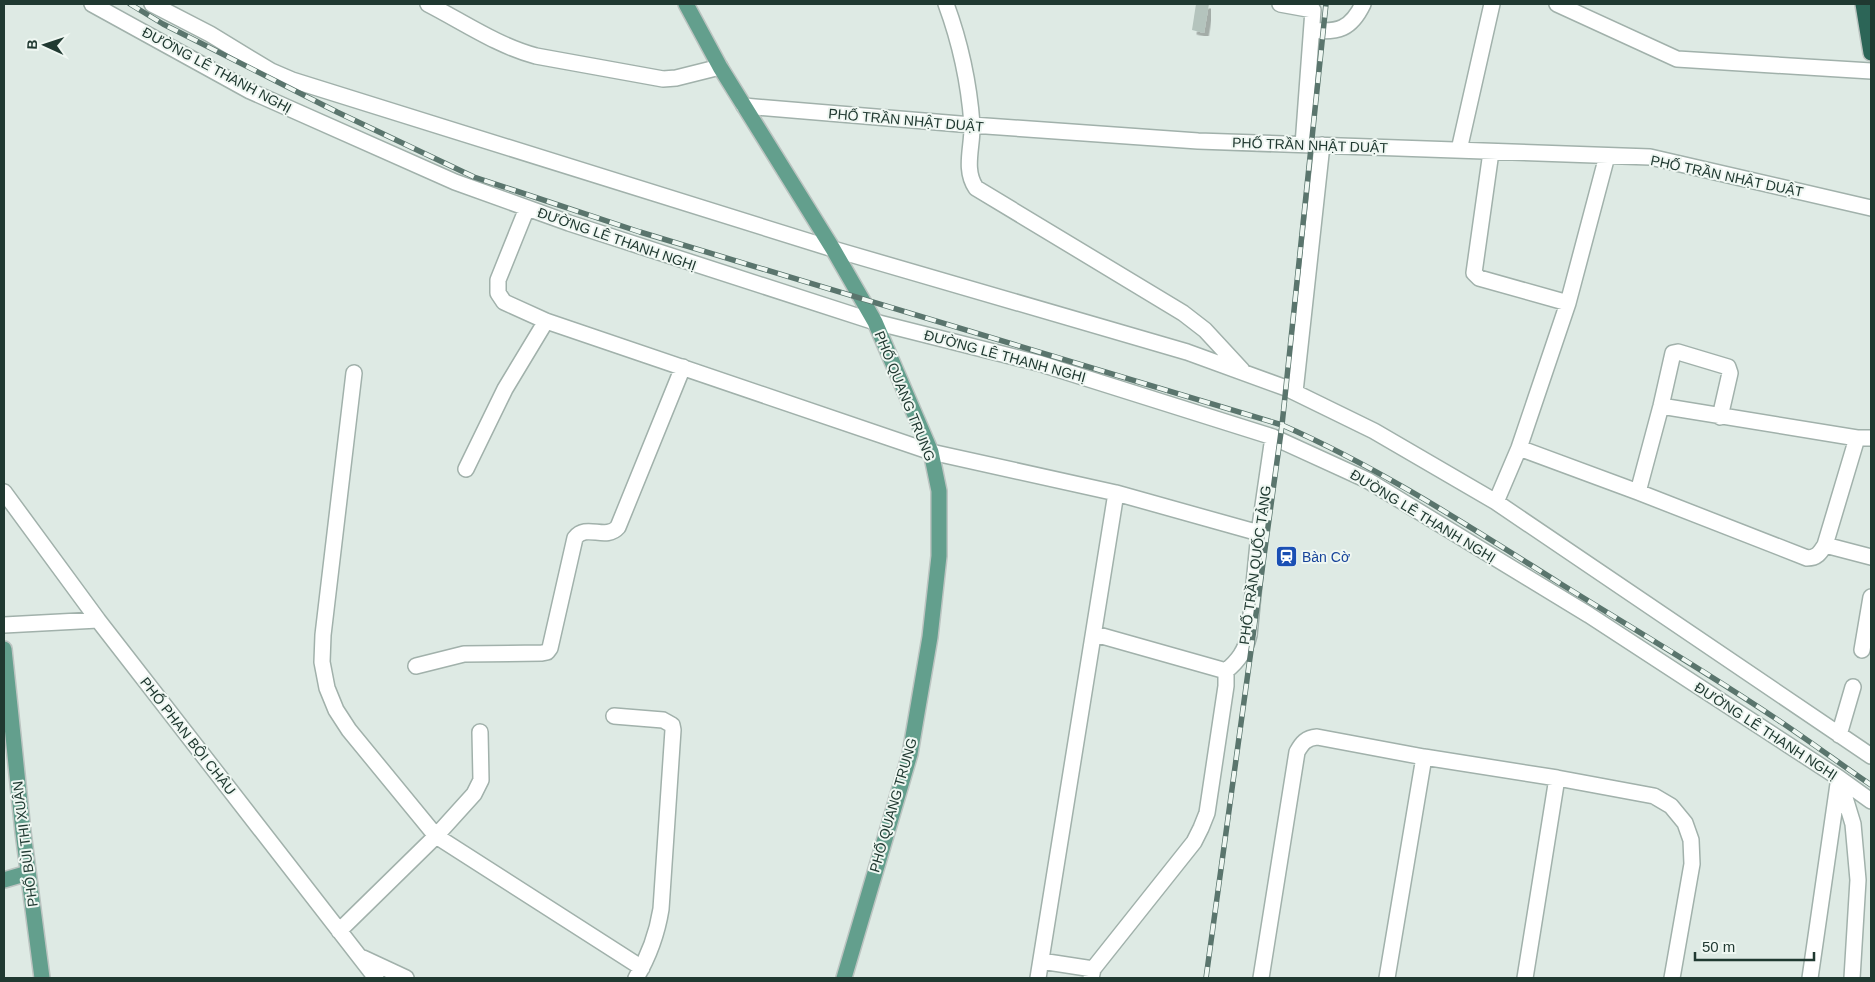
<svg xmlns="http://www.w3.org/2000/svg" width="1875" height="982" font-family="Helvetica,sans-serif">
	<defs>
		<filter id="shadow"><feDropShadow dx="4.5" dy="4.5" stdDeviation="0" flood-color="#0004"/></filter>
	</defs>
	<rect width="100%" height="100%" fill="#deeae4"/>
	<path fill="#b4c4bd" filter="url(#shadow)" d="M1196,4H1209L1204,33L1192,30Z"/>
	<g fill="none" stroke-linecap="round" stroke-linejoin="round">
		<defs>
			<path id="minor" d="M92,4L250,91L455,182L569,223L875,322L1038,363L1273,437L1367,480L1589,615L1839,778L1871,801
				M152,4L210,34L271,71L292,80L833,249L1187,352L1286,388L1374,431L1496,502L1871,756
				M428,4C463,22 498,46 536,56L663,79L676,78L720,67
				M946,4C960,42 969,84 972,124C973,146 963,169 976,188L1183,313L1205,330L1242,370
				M1280,4L1313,10L1303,145
				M1557,4L1677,59L1871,71
				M1312,30C1338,33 1351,29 1363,4
				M744,106L972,125L1198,141L1650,157L1871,208
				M1459,150L1492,4
				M1491,152L1474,273L1479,278L1568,303
				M527,208L498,280V293L504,302L546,321L931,452L1116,493L1259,533
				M354,373L323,635L322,662L327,688L336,710L349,730L436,836L642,968
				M1295,392L1322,145
				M1661,406L1857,438H1871
				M1519,448L1638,492L1807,558C1817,558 1820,553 1825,545L1857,438
				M466,469L505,389L546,321
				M4,492L98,620L376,978
				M1638,492L1661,406L1673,353L1678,352L1728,367L1730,373L1720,417
				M1496,502L1519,448L1568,303L1607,156
				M1825,545L1871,557
				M4,625L98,620
				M1095,634L1226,671
				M1862,650L1871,597
				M416,666L464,654L542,653L547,652L550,648L575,538C586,523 606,541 618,527L683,367
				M614,716L663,720L672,725L673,730L661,909C657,934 649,956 636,978
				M1839,735L1853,687
				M1839,778L1853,824L1858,880L1852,978
				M339,931L436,836L474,794L481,780L480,732
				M363,958L406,978
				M1041,961L1093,969
				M1038,978L1116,493
				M1091,978L1093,969L1194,842L1201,828L1207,813L1226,686V671C1239,660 1245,651 1249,635L1259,533L1273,437
				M1261,978L1297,752C1302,743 1306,738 1317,737L1424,757L1557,778L1654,796L1671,806L1685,823L1691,840L1692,864L1672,978
				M1387,978L1424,757
				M1525,978L1557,778
				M1810,978L1838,784"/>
			<path id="major" d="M686,4L720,67L833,249L875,322L931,452L939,491V556L930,637L910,754L844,978
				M4,649L23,832L42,978
				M4,880L28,873"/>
			<path id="highway" d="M1863,4L1871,53"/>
		</defs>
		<use href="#minor" stroke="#a1b1ab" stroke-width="18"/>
		<use href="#major" stroke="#bcc4c1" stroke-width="18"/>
		<use href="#highway" stroke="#bcc4c1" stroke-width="18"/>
		<use href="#minor" stroke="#fff" stroke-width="15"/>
		<use href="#major" stroke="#639f8d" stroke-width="15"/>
		<use href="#highway" stroke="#2c6557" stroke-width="15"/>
		<defs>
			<path id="rail" d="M130,4L163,24L337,112L474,177L640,232L1282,425C1380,468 1470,527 1561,584C1632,628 1705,671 1775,718C1808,740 1839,763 1871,785
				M1206,978L1282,425L1326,4"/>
		</defs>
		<use href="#rail" stroke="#5a756d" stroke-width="5.5"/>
		<use href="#rail" stroke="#eff7f2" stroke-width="4" stroke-dasharray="11" stroke-linecap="butt"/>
	</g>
	<defs>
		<symbol id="station-square" viewBox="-11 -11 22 22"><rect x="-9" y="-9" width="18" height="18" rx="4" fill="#1a4fb4" stroke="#eff7f2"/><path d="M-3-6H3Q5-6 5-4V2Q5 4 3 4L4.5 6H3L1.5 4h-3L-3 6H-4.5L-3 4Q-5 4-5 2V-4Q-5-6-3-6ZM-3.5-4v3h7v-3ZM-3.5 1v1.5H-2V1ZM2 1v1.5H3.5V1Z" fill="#fff"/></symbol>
	</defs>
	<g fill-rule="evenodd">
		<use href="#station-square" x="1274" y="544" width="25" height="25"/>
	</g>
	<g text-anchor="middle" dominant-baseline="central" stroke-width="4" stroke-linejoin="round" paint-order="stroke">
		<g font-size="14" fill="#203931" stroke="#eff7f2">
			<text transform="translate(217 70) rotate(28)">ĐƯỜNG LÊ THANH NGHỊ</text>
			<text transform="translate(906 120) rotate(5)">PHỐ TRẦN NHẬT DUẬT</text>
			<text transform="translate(1310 145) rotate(2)">PHỐ TRẦN NHẬT DUẬT</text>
			<text transform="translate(1727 176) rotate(12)">PHỐ TRẦN NHẬT DUẬT</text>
			<text transform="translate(617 239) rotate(19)">ĐƯỜNG LÊ THANH NGHỊ</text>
			<text transform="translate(1005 356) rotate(15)">ĐƯỜNG LÊ THANH NGHỊ</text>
			<text transform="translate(905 396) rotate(68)">PHỐ QUANG TRUNG</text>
			<text transform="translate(1423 516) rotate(31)">ĐƯỜNG LÊ THANH NGHỊ</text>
			<text transform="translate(1255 565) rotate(-82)">PHỐ TRẦN QUỐC TẢNG</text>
			<text transform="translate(1766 731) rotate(33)">ĐƯỜNG LÊ THANH NGHỊ</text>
			<text transform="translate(188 736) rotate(52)">PHỐ PHAN BỘI CHÂU</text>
			<text transform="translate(893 805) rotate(-74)">PHỐ QUANG TRUNG</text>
			<text transform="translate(25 844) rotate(-97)">PHỐ BÙI THỊ XUÂN</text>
		</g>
		<g font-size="14" fill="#164399" stroke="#eff7f2" text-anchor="start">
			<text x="1302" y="557">Bàn Cờ</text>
		</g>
	</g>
	<rect width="1875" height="982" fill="none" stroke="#203931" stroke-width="10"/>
	<g transform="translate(45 45) rotate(273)" stroke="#eff7f2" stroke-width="4" paint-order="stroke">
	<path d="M0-4L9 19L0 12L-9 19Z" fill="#203931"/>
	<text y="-8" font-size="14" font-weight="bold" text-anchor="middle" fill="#203931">B</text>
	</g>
	<path d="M1695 952v8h119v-8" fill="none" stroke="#203931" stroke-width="2.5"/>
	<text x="1702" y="952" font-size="15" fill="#203931" stroke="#eff7f2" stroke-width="4" paint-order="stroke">50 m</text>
</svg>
